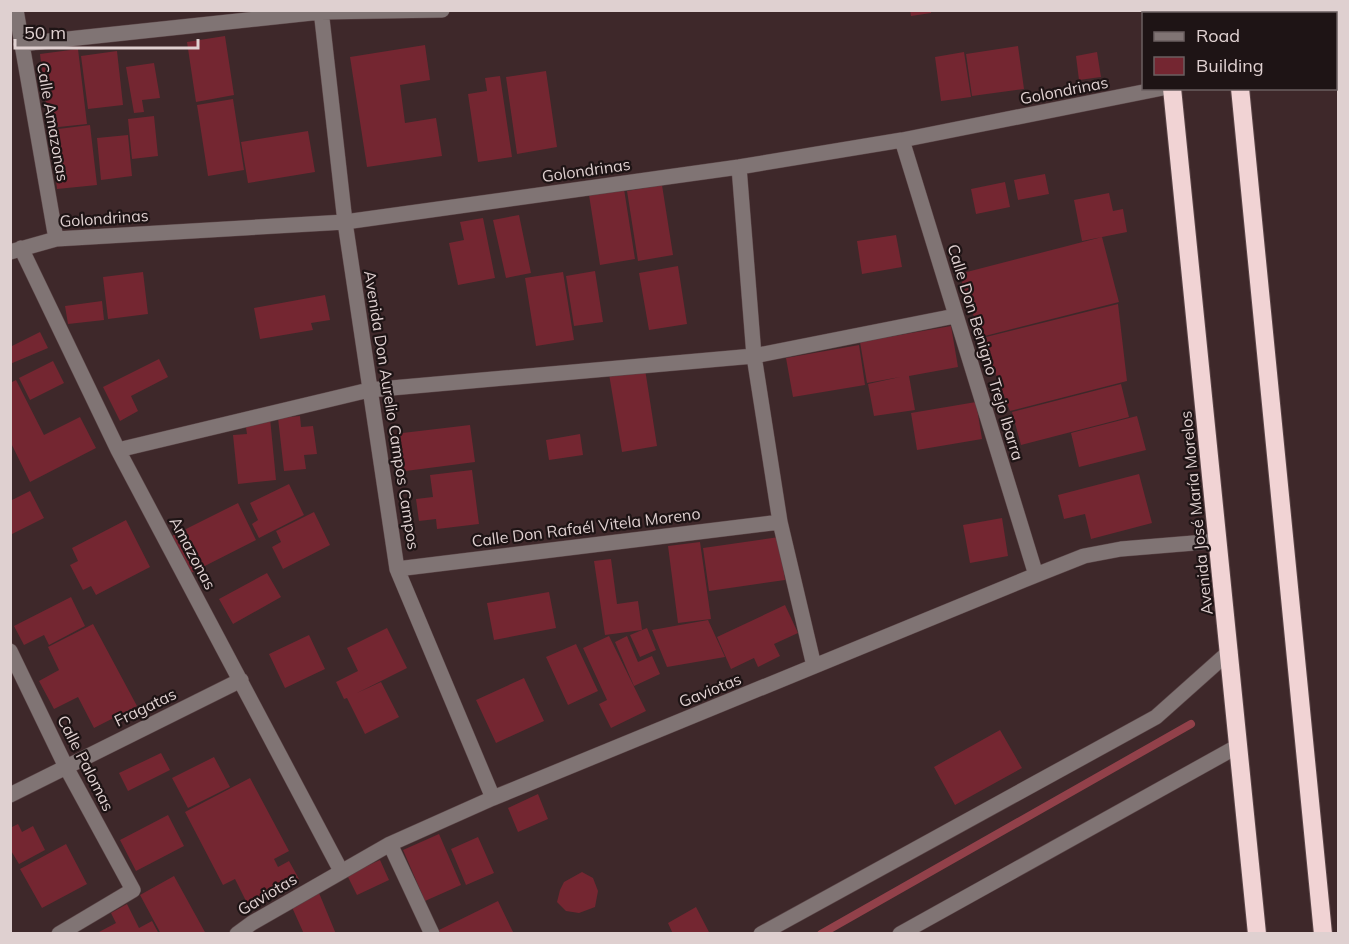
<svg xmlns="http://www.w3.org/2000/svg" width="1349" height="944" font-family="Mulish,sans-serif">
	<rect width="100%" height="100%" fill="#3e282a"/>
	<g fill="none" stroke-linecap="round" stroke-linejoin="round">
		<path stroke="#92414a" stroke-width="8" d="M821,934L1191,724"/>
	</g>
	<path fill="#742631" d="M910,10H931V13L911,16Z
		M225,36L234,95L196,102L187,42Z
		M425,45L430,80L400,85L405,123L436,118L442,156L367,167L350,57Z
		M1018,46L1024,89L972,96L966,54Z
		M78,49L87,124L49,128L40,54Z
		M117,51L123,105L88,109L81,56Z
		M964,52L971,97L941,101L935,57Z
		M1097,52L1101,77L1079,80L1076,56Z
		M154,63L160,98L142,100L144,112L134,113L126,67Z
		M546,71L557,147L517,154L506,77Z
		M500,76L512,157L478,162L468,94L487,91L485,78Z
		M233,99L244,170L208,176L197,105Z
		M154,116L158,156L132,159L128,119Z
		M90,125L97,185L57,189L50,130Z
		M308,131L315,172L248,183L241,142Z
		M128,135L132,176L101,180L97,138Z
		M1045,174L1049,194L1018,200L1014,180Z
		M1005,182L1010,207L976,214L971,189Z
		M662,185L673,255L638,261L627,191Z
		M624,189L635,259L600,265L589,195Z
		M1109,193L1113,211L1123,209L1127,232L1082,241L1074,200Z
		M519,215L531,273L506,278L493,220Z
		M483,218L495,278L458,285L449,243L464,240L460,222Z
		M896,235L902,267L862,274L857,241Z
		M1102,237L1119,302L981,337L959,274Z
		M678,266L687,324L649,330L639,273Z
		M595,271L603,322L574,326L566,276Z
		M143,272L148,314L108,319L103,277Z
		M563,272L574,340L536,346L525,278Z
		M325,295L330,320L311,323L313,330L260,339L254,308Z
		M102,301L104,320L68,324L65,306Z
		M1118,304L1127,381L1010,411L982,338Z
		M951,326L958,367L909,376L915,410L874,416L868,384L900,377L867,383L860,342Z
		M40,332L48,348L10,364V347Z
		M859,345L865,385L793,397L786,358Z
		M159,359L168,377L131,396L138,411L120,421L103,387Z
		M53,361L64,383L30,400L19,378Z
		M645,369L657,446L622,452L609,374Z
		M16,380L44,435L80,417L96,448L30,482L10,441V383Z
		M1121,384L1129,417L1021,445L1012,412Z
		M976,402L982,439L917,450L911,413Z
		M300,416L301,427L313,426L317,454L304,455L306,469L284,471L278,418Z
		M1137,416L1146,450L1079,467L1071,433Z
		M270,418L276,480L238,484L233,435L247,434L245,421Z
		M470,425L475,462L398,472L394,434Z
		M580,434L583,455L549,460L546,440Z
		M472,470L479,524L437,529L436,519L419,521L416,499L433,497L430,475Z
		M1139,474L1152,523L1091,539L1085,514L1064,519L1058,495Z
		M289,484L304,515L259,538L252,524L258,520L250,503Z
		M30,491L44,518L10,535V501Z
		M238,503L256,540L191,573L172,536Z
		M314,512L330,545L283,569L272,547L281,542L276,531Z
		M1002,518L1008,556L970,563L963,525Z
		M126,520L150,567L96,595L91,586L83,590L70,565L78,561L72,548Z
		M779,537L785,580L709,591L703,548Z
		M700,542L711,619L678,623L668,546Z
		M611,559L617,604L638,601L642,630L605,635L594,561Z
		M267,573L281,597L233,624L219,599Z
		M549,592L556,628L494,640L487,603Z
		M71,597L85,626L49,645L44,635L24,645L14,626Z
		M785,605L798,633L774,644L780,656L758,667L754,658L731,669L717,637Z
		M708,620L725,657L667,667L652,630Z
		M93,624L137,706L94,728L78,697L54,709L39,681L59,670L48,647Z
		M387,628L407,668L357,693L381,682L399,717L365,734L347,698L344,699L336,682L358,671L347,648Z
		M647,628L656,650L640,657L630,635Z
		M309,635L325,669L285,688L269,654Z
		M609,636L646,711L611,728L599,704L607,700L583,648Z
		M627,636L638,662L652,656L660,674L634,686L615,642Z
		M576,644L598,691L568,705L546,657Z
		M524,678L544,721L496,743L476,700Z
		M1000,730L1022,768L955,805L934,767Z
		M161,753L170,770L128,791L119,773Z
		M214,757L230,787L188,808L172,778Z
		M250,778L289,851L274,859L278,867L289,861L299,879L248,905L235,879L223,885L185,812Z
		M538,794L548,819L518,832L508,808Z
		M168,815L184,846L136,871L120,840Z
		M18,824L22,832L33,826L45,850L19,864L10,849V828Z
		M439,834L461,885L425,901L403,850Z
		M478,837L494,873L466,885L451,849Z
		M66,844L87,884L42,908L20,869Z
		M380,860L389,880L357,895L347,875Z
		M582,872L593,878L598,891L595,907L579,913L566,911L557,902L560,890L564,882Z
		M174,876L206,934H161L140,895Z
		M319,893L336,934H304L291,905Z
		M498,901L514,934H440L439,930Z
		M127,904L139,928L152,921L159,934H100L99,932L116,923L111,913Z
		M696,907L710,934H673L668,923Z"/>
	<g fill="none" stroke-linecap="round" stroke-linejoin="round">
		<defs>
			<path id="minor" d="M16,10L56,239
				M321,10L345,222L397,569L493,798
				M21,44L321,12L442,10
				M902,140L1036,575
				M739,167L754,356L780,522L814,666
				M21,248L118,450L341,871
				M10,252L56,239L345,222L739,167L902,140L1163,88
				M118,450L369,390L754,356L955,316
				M397,569L780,522
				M10,651L66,767L133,890L59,934
				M10,795L241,680
				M390,844L432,934
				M237,934L252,923L390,844L493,798L1036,575L1084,556L1121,549L1218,541
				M761,934L1156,717L1230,651
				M900,934L1238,746"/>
			<path id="highway" d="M1164,10V14
				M1232,10L1233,14
				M1172,88L1257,934
				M1240,88L1323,934"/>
		</defs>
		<use href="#minor" stroke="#5b4648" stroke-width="16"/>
		<use href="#highway" stroke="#5b4648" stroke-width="20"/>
		<use href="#minor" stroke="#807474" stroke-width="15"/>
		<use href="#highway" stroke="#f1d3d4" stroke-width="18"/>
	</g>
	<g text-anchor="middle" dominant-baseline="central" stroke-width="4.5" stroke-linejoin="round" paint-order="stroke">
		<g font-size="16" fill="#dfd0d0" stroke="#1e1415">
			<text transform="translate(1064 90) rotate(-11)">Golondrinas</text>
			<text transform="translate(53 122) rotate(80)">Calle Amazonas</text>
			<text transform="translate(586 170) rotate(-8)">Golondrinas</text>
			<text transform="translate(104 218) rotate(-4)">Golondrinas</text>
			<text transform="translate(986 352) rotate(73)">Calle Don Benigno Trejo Ibarra</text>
			<text transform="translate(392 410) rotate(81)">Avenida Don Aurelio Campos Campos</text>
			<text transform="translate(1196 513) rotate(-96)">Avenida José María Morelos</text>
			<text transform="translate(586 527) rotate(-7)">Calle Don Rafaél Vitela Moreno</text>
			<text transform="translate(193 553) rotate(62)">Amazonas</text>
			<text transform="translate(710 690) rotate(-22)">Gaviotas</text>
			<text transform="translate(145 707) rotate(-26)">Fragatas</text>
			<text transform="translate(86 763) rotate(63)">Calle Palomas</text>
			<text transform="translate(267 894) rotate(-31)">Gaviotas</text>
		</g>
	</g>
	<rect width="1349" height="944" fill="none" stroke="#dfd0d0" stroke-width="24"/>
	<rect x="1142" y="12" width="195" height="78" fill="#1e1415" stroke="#6b5f60" stroke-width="1.5"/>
	<rect x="1154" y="32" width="30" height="9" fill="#807474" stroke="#6b5f60" stroke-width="1.5"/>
	<text x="1196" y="42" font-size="18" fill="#dfd0d0">Road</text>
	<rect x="1154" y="57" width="30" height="18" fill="#742631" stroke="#6b5f60" stroke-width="1.5"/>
	<text x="1196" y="72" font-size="18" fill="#dfd0d0">Building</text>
	<path d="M15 39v9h183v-9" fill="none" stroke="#dfd0d0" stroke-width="3"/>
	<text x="24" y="39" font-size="18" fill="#dfd0d0" stroke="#1e1415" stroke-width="4.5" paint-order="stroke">50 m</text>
</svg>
